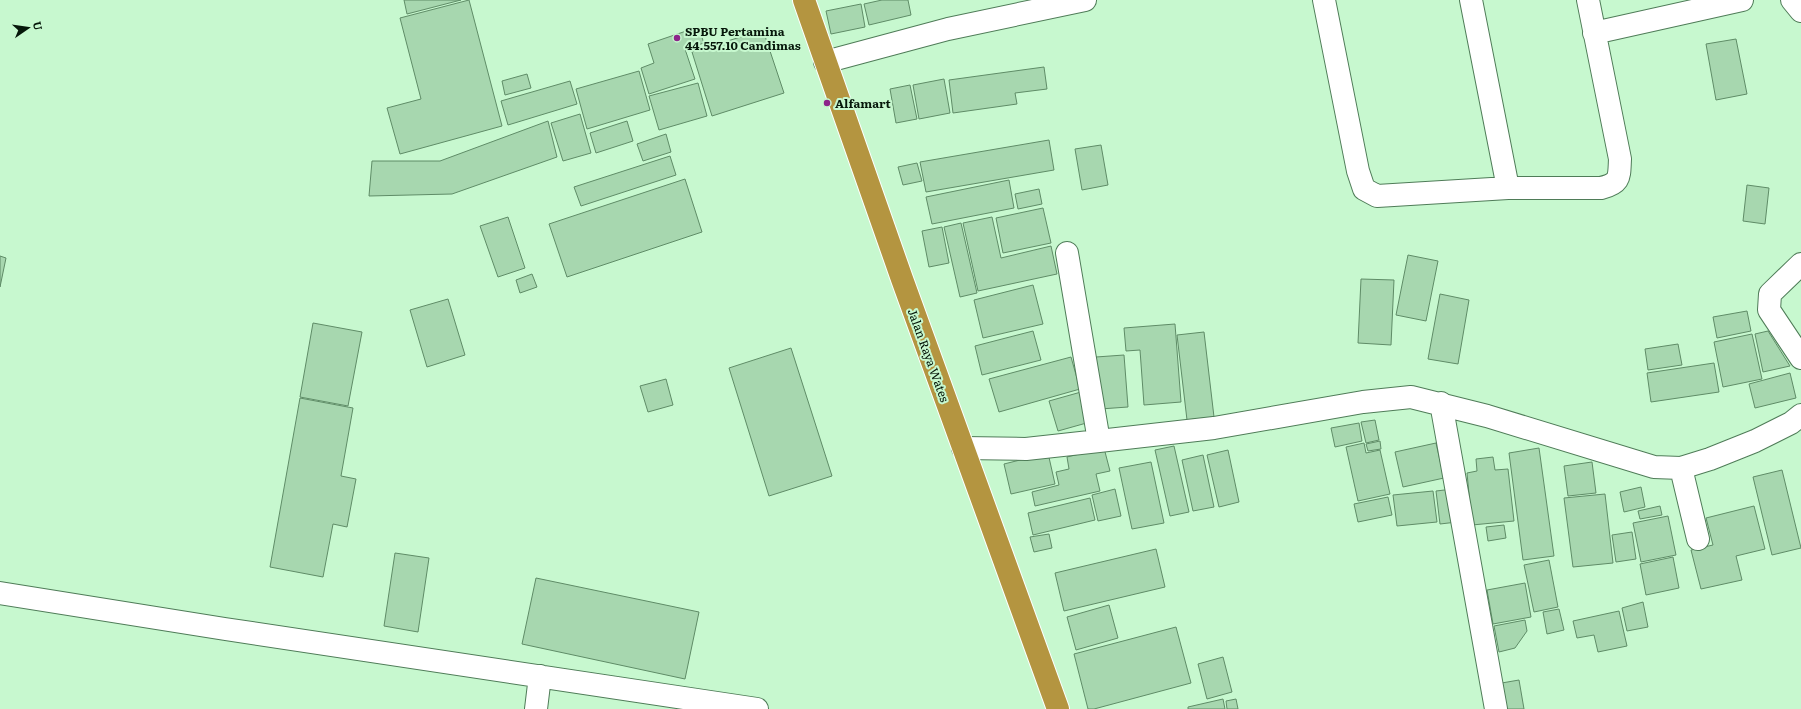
<svg xmlns="http://www.w3.org/2000/svg" width="1801" height="709" font-family="Literata,serif">
	<rect width="100%" height="100%" fill="#c7f8cf"/>
	<path fill="#a7d7af" stroke="#5f8c67" d="M404,0H461L407,14Z
		M469,0L502,126L400,154L387,108L421,99L400,18Z
		M882,0H908L911,15L869,25L864,4Z
		M861,4L865,27L831,34L826,11Z
		M698,27L704,43L685,49L695,79L649,94L641,68L654,63L648,44Z
		M763,30L784,93L712,116L692,52Z
		M1736,39L1747,94L1716,100L1706,44Z
		M1044,67L1047,89L1015,93L1017,104L953,113L949,80Z
		M639,71L650,110L587,129L576,89Z
		M527,74L531,88L505,95L502,81Z
		M944,79L950,113L919,119L913,85Z
		M570,81L577,104L508,125L501,101Z
		M698,83L707,116L659,130L649,96Z
		M910,85L917,119L896,123L890,89Z
		M580,114L591,153L563,161L551,123Z
		M548,121L557,157L452,194L369,196L372,161H440Z
		M627,121L633,141L596,153L590,133Z
		M666,134L671,152L643,161L637,144Z
		M1049,140L1054,170L926,192L920,162Z
		M1101,145L1108,185L1082,190L1075,149Z
		M670,156L676,175L581,206L574,187Z
		M917,163L922,181L903,185L898,167Z
		M685,179L702,232L567,277L549,224Z
		M1009,180L1014,208L932,224L926,197Z
		M1747,185L1769,188L1765,224L1743,221Z
		M1039,189L1042,204L1018,209L1015,194Z
		M1043,208L1051,243L1003,253L996,218Z
		M508,217L525,268L498,277L480,226Z
		M992,217L1001,258L1051,246L1057,274L978,291L963,223Z
		M961,223L977,293L960,297L944,227Z
		M942,227L949,263L929,267L922,231Z
		M1408,255L1438,261L1426,321L1396,315Z
		M0,256L6,258L0,287Z
		M532,274L537,287L520,293L516,280Z
		M1361,279L1394,280L1391,345L1358,343Z
		M1033,285L1043,324L983,338L974,300Z
		M1440,294L1469,300L1458,364L1428,359Z
		M448,299L465,355L427,367L410,310Z
		M1747,311L1751,331L1717,338L1713,317Z
		M313,323L362,332L348,406L300,397Z
		M1175,324L1181,402L1144,405L1140,350L1126,351L1124,328Z
		M1033,331L1041,360L982,375L975,346Z
		M1768,331L1790,366L1763,372L1755,334Z
		M1204,332L1214,417L1187,420L1177,335Z
		M1752,334L1762,379L1723,387L1714,342Z
		M1678,344L1682,365L1648,370L1645,349Z
		M791,348L832,476L769,496L729,368Z
		M1124,355L1128,407L1100,409L1096,357Z
		M1071,357L1080,389L999,412L989,379Z
		M1714,363L1719,392L1651,402L1647,373Z
		M1790,373L1796,398L1755,408L1749,384Z
		M666,379L673,405L648,412L640,386Z
		M1081,392L1090,422L1058,431L1049,401Z
		M300,398L353,408L341,476L356,479L347,527L333,524L323,577L270,567Z
		M1375,420L1379,440L1366,443L1361,422Z
		M1359,423L1362,441L1335,447L1331,428Z
		M1380,441L1381,449L1368,451L1366,444Z
		M1364,443L1366,453L1380,450L1390,494L1358,501L1346,447Z
		M1436,443L1444,478L1403,487L1395,452Z
		M1174,446L1189,512L1170,516L1155,450Z
		M1104,448L1110,471L1096,474L1100,491L1035,506L1032,492L1059,485L1056,472L1069,469L1067,457Z
		M1539,448L1554,556L1523,560L1509,453Z
		M1228,450L1239,502L1219,507L1207,455Z
		M1048,453L1055,484L1011,494L1004,464Z
		M1203,455L1214,507L1193,511L1182,460Z
		M1493,457L1495,470L1508,469L1514,521L1472,525L1467,473L1477,471L1476,459Z
		M1151,462L1164,523L1132,529L1119,468Z
		M1592,462L1596,493L1568,496L1564,466Z
		M1782,470L1801,548L1772,555L1753,477Z
		M1641,487L1645,507L1624,512L1620,492Z
		M1115,489L1121,516L1098,521L1092,495Z
		M1453,489L1457,522L1440,524L1436,491Z
		M1433,491L1437,522L1397,526L1393,495Z
		M1605,494L1613,563L1573,567L1564,498Z
		M1388,497L1392,515L1358,522L1354,504Z
		M1090,498L1095,520L1033,535L1028,513Z
		M1660,506L1662,515L1640,519L1638,511Z
		M1754,506L1765,549L1736,556L1742,580L1701,589L1691,550L1713,545L1706,518Z
		M1668,516L1676,555L1641,562L1633,523Z
		M1504,525L1506,538L1488,541L1486,527Z
		M1632,532L1636,559L1616,562L1612,535Z
		M1049,534L1052,548L1034,552L1030,537Z
		M1156,549L1165,587L1064,611L1055,573Z
		M395,553L429,558L418,632L384,626Z
		M1673,557L1679,588L1646,595L1640,564Z
		M1549,560L1558,607L1534,612L1524,565Z
		M536,578L699,612L685,679L522,644Z
		M1525,583L1531,617L1493,624L1487,590Z
		M1643,602L1648,627L1627,631L1622,608Z
		M1109,605L1118,638L1076,650L1067,617Z
		M1559,609L1564,630L1547,634L1543,612Z
		M1619,611L1627,646L1598,652L1594,635L1577,638L1573,621Z
		M1525,620L1527,631L1515,648L1499,652L1494,626Z
		M1176,627L1191,683L1094,709H1088L1074,654Z
		M1223,657L1232,692L1207,699L1198,664Z
		M1519,680L1524,709H1501L1496,684Z
		M1223,699L1225,709H1188V707Z
		M1236,699L1238,709H1227L1226,701Z"/>
	<g fill="none" stroke-linecap="round" stroke-linejoin="round">
		<defs>
			<path id="minor" d="M1324,0L1358,171L1364,189L1377,196L1508,188H1601C1621,183 1619,177 1620,159L1588,0
				M1471,0L1508,188
				M1792,0L1801,11
				M1594,33L1742,0
				M825,62L948,29L1085,0
				M1067,253L1099,441
				M1801,264L1770,294L1769,310L1801,358
				M1441,403L1496,709
				M963,448L1026,449L1099,441L1214,428L1363,402L1411,397L1487,416L1654,467L1681,468L1710,459L1755,441L1791,423L1801,415
				M1681,468L1698,539
				M0,593L225,629L757,709
				M536,709L540,676"/>
			<path id="highway" d="M804,0L902,279L1058,709"/>
		</defs>
		<use href="#minor" stroke="#4f7c58" stroke-width="24"/>
		<use href="#highway" stroke="#fff" stroke-width="24"/>
		<use href="#minor" stroke="#fff" stroke-width="22"/>
		<use href="#highway" stroke="#b49540" stroke-width="22"/>
	</g>
	<g fill="#8d258a" stroke="#c7f8cf" stroke-width="1.5">
		<circle cx="677" cy="38" r="4"/>
		<circle cx="827" cy="103" r="4"/>
	</g>
	<g text-anchor="middle" dominant-baseline="central" stroke-width="4" stroke-linejoin="round" paint-order="stroke">
		<g font-size="12" font-weight="bold" fill="#06170a" stroke="#c7f8cf" text-anchor="start">
			<text x="685" y="31">SPBU Pertamina<tspan x="685" dy="14">44.557.10 Candimas</tspan></text>
			<text x="835" y="103">Alfamart</text>
		</g>
		<g font-size="12" fill="#06170a" stroke="#c7f8cf">
			<text transform="translate(929 355) rotate(70)">Jalan Raya Wates</text>
		</g>
	</g>
	<g transform="translate(28 28) rotate(77)" stroke="#c7f8cf" stroke-width="3" paint-order="stroke">
	<path d="M0-3L7 15L0 10L-7 15Z" fill="#06170a"/>
	<text y="-6" font-size="11" font-weight="bold" text-anchor="middle" fill="#06170a">U</text>
	</g>
</svg>
